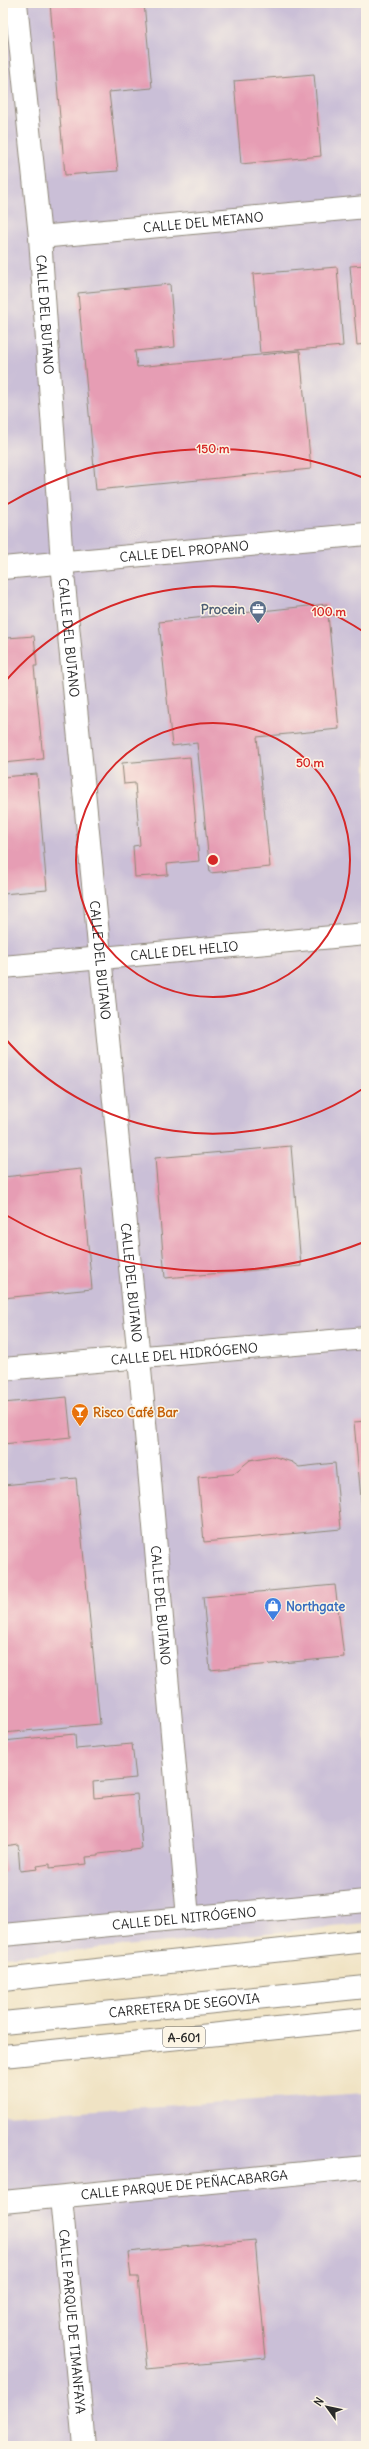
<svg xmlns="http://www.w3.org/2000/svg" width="369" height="2449" font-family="Delius,sans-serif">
	<rect width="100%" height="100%" fill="#fcf5e5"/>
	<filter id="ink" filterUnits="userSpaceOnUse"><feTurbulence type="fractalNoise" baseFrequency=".025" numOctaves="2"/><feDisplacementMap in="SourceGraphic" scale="8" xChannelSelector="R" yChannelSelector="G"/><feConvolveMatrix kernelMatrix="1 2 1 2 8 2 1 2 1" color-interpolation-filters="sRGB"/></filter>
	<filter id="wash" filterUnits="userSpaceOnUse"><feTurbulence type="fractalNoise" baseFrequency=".012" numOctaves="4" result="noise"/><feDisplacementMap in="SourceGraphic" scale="16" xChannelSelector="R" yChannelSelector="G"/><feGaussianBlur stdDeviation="0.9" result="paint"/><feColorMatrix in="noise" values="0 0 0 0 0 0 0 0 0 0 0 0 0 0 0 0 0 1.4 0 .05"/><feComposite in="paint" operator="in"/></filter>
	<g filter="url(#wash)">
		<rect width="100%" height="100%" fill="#f0e3c4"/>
		<path fill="#cabfd7" d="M3,3H366V1924L3,1957Z
			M366,2093V2446H3V2116Z"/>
		<g id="blocks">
			<path fill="#e69db4" d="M50,3H144L152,88L109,92L118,171L65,175Z
				M314,74L321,156L241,164L234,81Z
				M366,265V344L357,345L350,266Z
				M337,267L343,346L260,353L253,274Z
				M170,284L175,347L135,351L137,367L300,351L311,469L96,490L78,293Z
				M327,604L339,729L257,737L270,867L210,873L197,743L172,746L159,622Z
				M34,636L37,666H34L43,759L3,763V641H7V638Z
				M190,757L199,861L167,864L168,875L135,877L133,846L140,845L135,783L124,784L122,763Z
				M37,774L47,890L3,894V777Z
				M291,1146L301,1266L165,1278L155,1158Z
				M81,1169L92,1289L3,1298V1177Z
				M67,1397L71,1437L3,1444V1403Z
				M366,1421V1542H365L354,1422Z
				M272,1456L292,1462L299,1467L335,1463L341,1529L204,1542L198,1477L233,1474L250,1460Z
				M76,1478L100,1724L3,1733V1485Z
				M335,1585L344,1657L210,1670L203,1597Z
				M75,1734L76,1749L132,1744L136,1778L93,1782L94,1798L137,1794L142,1849L99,1854V1856L86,1857L87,1864L50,1868V1864L37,1866L38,1869L20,1871L18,1844L3,1846V1741Z
				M3,1852L6,1872H3Z
				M255,2240L266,2358L147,2369L138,2277H131L128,2252Z"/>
		</g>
	</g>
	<g filter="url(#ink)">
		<use href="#blocks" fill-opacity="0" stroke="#8e8778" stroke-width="1"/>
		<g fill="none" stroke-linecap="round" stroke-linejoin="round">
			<defs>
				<g id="minor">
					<path id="s1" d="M16,3L40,237L62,563L144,1411L188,1918"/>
					<path id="s2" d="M40,237L366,207"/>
					<path id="s3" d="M3,568L366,534"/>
					<path id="s4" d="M3,967L366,934"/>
					<path id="s5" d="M3,1369L366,1338"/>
					<path id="s6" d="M3,1935L366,1901"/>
					<path d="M3,1980L366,1941"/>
					<path id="s7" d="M61,2197L84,2446"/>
					<path id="s8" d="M3,2202L366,2167"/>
				</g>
				<g id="highway">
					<path id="s9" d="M3,2023L366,1987"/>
					<path d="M3,2056L366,2019"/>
				</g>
			</defs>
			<use href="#minor" stroke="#8e8778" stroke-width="24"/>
			<use href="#highway" stroke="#8e8778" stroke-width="24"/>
			<use href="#minor" stroke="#fff" stroke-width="22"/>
			<use href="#highway" stroke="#fff" stroke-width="22"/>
		</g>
	</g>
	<g fill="none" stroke="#d62828" stroke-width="2">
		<circle cx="213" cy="860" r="137"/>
		<path d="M364 1088A274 274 0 0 1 3 1036M3 684A274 274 0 0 1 364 632"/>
		<path d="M364 1242A411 411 0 0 1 4 1214M4 506A411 411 0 0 1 364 478"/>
	</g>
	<defs>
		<symbol id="office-pin" viewBox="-11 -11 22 30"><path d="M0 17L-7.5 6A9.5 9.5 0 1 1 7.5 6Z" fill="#5c6f8a" stroke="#fcf5e5"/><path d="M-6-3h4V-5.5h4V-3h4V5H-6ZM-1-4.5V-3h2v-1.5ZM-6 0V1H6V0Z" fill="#fff"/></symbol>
		<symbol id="bar-pin" viewBox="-11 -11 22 30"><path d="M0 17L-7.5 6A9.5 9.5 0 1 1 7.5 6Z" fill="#e8710a" stroke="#fcf5e5"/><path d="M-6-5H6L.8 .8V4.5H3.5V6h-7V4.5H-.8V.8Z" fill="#fff"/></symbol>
		<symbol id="shop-pin" viewBox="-11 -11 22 30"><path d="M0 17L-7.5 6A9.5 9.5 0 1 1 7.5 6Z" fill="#3f7fe0" stroke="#fcf5e5"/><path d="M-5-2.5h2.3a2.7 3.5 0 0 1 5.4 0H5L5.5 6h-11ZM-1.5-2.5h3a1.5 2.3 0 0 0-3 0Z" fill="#fff"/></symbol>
	</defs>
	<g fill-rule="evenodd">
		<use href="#office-pin" x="248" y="599" width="20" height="27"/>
		<use href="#bar-pin" x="70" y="1402" width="20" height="27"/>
		<use href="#shop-pin" x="263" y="1596" width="20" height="27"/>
	</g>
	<g text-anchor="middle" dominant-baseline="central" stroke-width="3" stroke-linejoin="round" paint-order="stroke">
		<rect fill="#fcf5e5" stroke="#6a6863" stroke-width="1" x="163" y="2027" width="42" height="20" rx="3"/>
		<g font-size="12" font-weight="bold" fill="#2b2b2b">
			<text x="184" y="2037">A-601</text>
		</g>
		<g font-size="13" fill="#2b2b2b" stroke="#fcf5e5">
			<text stroke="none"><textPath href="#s2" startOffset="164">CALLE DEL METANO</textPath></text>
			<text stroke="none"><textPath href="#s1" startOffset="313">CALLE DEL BUTANO</textPath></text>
			<text stroke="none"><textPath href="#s3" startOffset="182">CALLE DEL PROPANO</textPath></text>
			<text stroke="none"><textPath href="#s1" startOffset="637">CALLE DEL BUTANO</textPath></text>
			<text stroke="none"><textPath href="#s4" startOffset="182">CALLE DEL HELIO</textPath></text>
			<text stroke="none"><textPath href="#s1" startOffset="961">CALLE DEL BUTANO</textPath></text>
			<text stroke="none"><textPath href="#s1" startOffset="1285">CALLE DEL BUTANO</textPath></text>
			<text stroke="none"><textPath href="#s5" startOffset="182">CALLE DEL HIDRÓGENO</textPath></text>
			<text stroke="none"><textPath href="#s1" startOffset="1609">CALLE DEL BUTANO</textPath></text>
			<text stroke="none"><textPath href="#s6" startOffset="182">CALLE DEL NITRÓGENO</textPath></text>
			<text stroke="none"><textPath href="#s9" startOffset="182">CARRETERA DE SEGOVIA</textPath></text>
			<text stroke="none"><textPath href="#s8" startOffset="182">CALLE PARQUE DE PEÑACABARGA</textPath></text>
			<text stroke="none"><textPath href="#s7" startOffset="125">CALLE PARQUE DE TIMANFAYA</textPath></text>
		</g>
		<g font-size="13" font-weight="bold" fill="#4e5e75" stroke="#fcf5e5" text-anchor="end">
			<text x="245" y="609">Procein</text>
		</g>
		<g font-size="13" font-weight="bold" fill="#c56008" stroke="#fcf5e5" text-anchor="start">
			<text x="93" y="1412">Risco Café Bar</text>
		</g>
		<g font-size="13" font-weight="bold" fill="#366cbe" stroke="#fcf5e5" text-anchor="start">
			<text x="286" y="1606">Northgate</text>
		</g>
	</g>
	<circle cx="213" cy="860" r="6" fill="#d62828" stroke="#fcf5e5" stroke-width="2"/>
	<g font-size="12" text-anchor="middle" font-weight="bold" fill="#d62828" stroke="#fcf5e5" stroke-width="3" stroke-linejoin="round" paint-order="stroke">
		<text x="213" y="453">150 m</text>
		<text x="329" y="616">100 m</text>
		<text x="310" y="767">50 m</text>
	</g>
	<rect width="369" height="2449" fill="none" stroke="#fcf5e5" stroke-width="16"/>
	<g transform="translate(327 2407) rotate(303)" stroke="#fcf5e5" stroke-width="3" paint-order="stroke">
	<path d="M0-3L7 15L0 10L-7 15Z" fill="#2b2b2b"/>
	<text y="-6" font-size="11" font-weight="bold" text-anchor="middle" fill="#2b2b2b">N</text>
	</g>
</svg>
